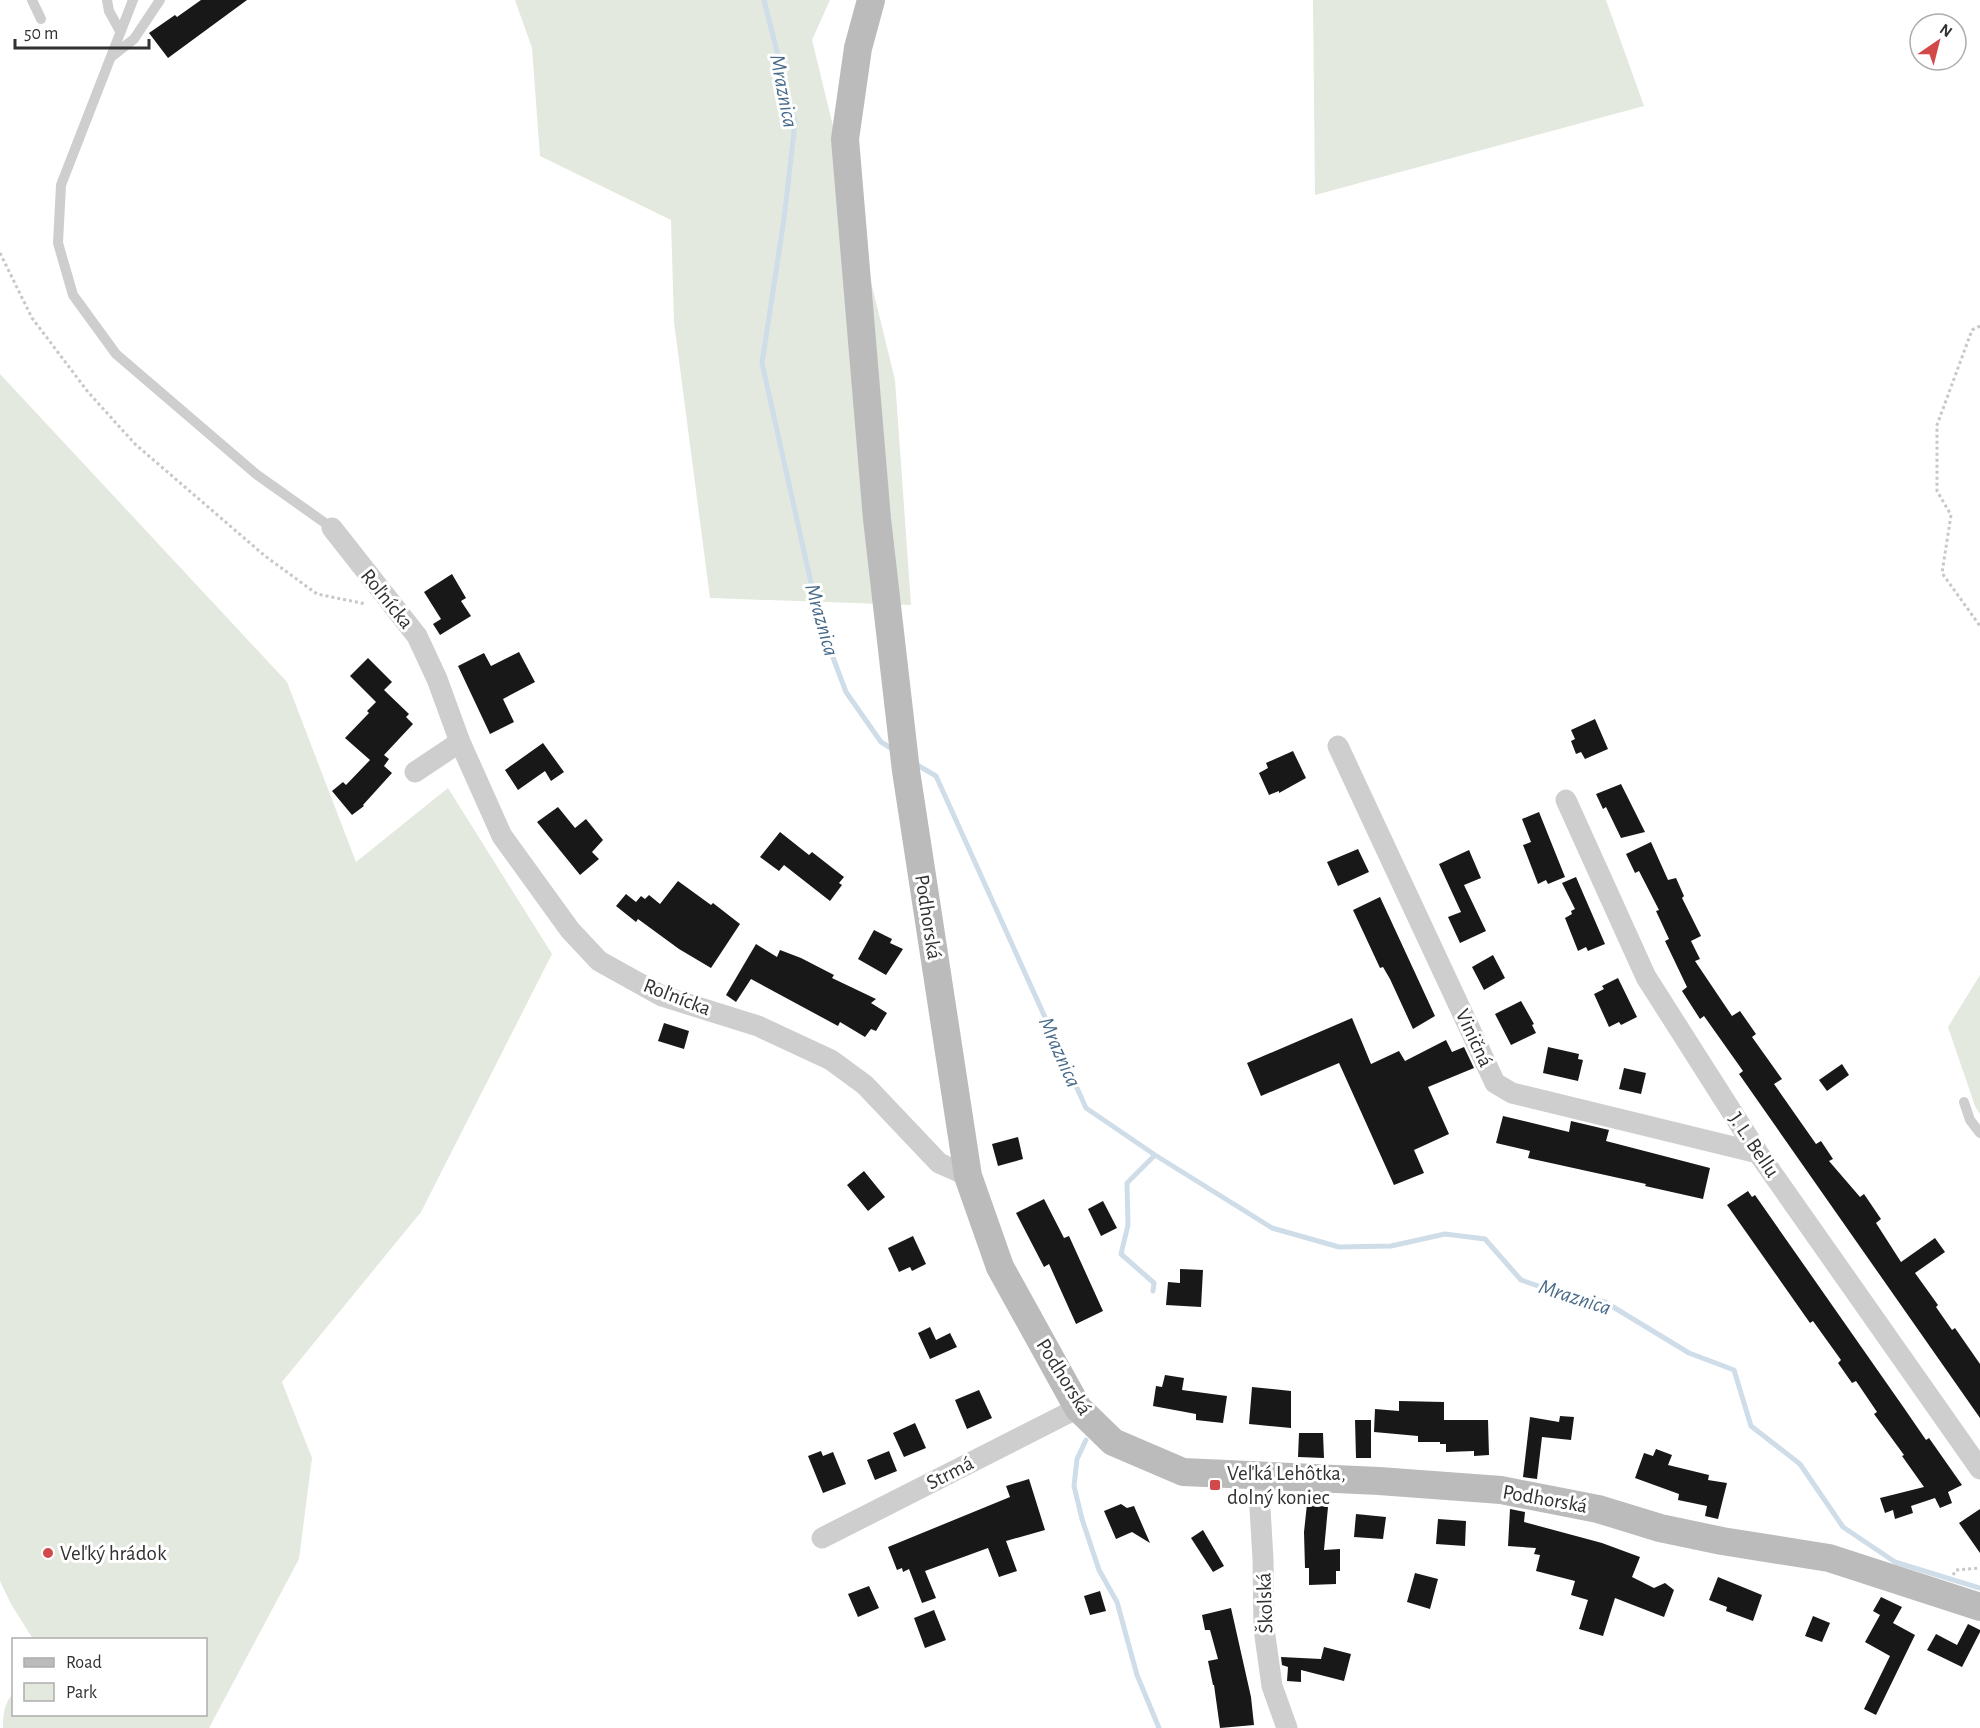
<svg xmlns="http://www.w3.org/2000/svg" width="1980" height="1728" font-family="'Alegreya Sans',sans-serif">
	<rect width="100%" height="100%" fill="#fff"/>
	<path fill="#e3e9de" d="M515,0H830L812,40L895,380L911,605L710,598L674,322L671,220L540,156L532,48Z
		M1313,0H1606L1644,106L1315,195Z
		M0,374L287,682L356,862L448,788L552,954L421,1212L282,1382L312,1458L299,1559L209,1728H3C3,1715 4,1703 13,1694L14,1714H206V1640L33,1639L11,1604L0,1581Z
		M1980,975V1114L1975,1106L1948,1027Z"/>
	<g fill="none" stroke-linecap="round" stroke-linejoin="round">
		<path stroke="#cfdde9" stroke-width="5" d="M764,0L795,123L784,219L762,363L820,623L846,692L881,742L894,750
			M914,763L936,776L1086,1108L1155,1155L1272,1228L1339,1247L1391,1246L1445,1234L1485,1239L1521,1280L1553,1291L1605,1302L1689,1353L1734,1370L1751,1426L1800,1464L1843,1527L1895,1562L1980,1588
			M1153,1291L1154,1283L1121,1254L1128,1225L1127,1183L1155,1155
			M1086,1440L1077,1459L1074,1486L1082,1519L1099,1570L1117,1602L1137,1675L1159,1728"/>
	</g>
	<path fill="#181818" d="M201,0H247L168,58L149,33L175,15L177,17Z
		M452,574L466,598L461,601L471,616L440,635L433,624L441,619L424,592Z
		M519,652L535,682L503,699L514,722L490,734L458,666L484,653L491,666Z
		M368,658L392,682L384,690L409,714L406,717L413,724L384,755L389,759L384,766L392,773L363,805L364,806L352,815L332,791L343,782L346,785L370,760L345,738L369,713L367,711L376,702L350,676Z
		M1595,719L1608,749L1585,759L1581,752L1576,754L1571,741L1575,739L1571,730Z
		M543,743L564,772L551,781L545,771L518,790L505,770Z
		M1293,751L1306,778L1279,793V791L1269,795L1259,773L1268,768L1266,763Z
		M1621,784L1645,832L1621,838L1606,807L1603,809L1596,794Z
		M558,807L575,828L586,819L603,840L592,852L599,859L580,875L537,822Z
		M1539,812L1565,877L1548,884L1546,880L1538,884L1523,845L1531,842L1522,819Z
		M780,832L809,855L812,852L844,877L839,883L842,885L830,901L784,865L779,871L760,857Z
		M1651,842L1668,880L1676,878L1684,896L1682,898L1701,936L1691,941L1700,959L1695,961L1732,1016L1740,1011L1756,1034L1752,1037L1782,1079L1774,1084L1816,1144L1821,1141L1833,1159L1829,1161L1860,1197L1864,1194L1881,1219L1876,1223L1901,1262L1935,1238L1945,1252L1915,1273L1938,1305L1936,1307L1952,1330L1955,1328L1980,1364V1418L1739,1074L1743,1071L1704,1016L1700,1019L1682,991L1687,987L1665,941L1669,939L1656,911L1659,910L1639,871L1635,873L1626,854Z
		M1358,849L1369,872L1338,886L1327,862Z
		M1469,850L1481,878L1464,885L1486,931L1460,943L1448,917L1461,912L1439,864Z
		M1576,877L1605,944L1588,951L1586,947L1578,951L1565,918L1572,914L1571,911L1575,909L1562,883Z
		M678,881L711,905L713,903L740,924L711,968L679,949L638,919L636,922L616,906L626,894L636,902L641,896L645,899L649,895L660,904Z
		M1380,897L1435,1016L1413,1029L1390,979L1383,967L1380,968L1353,910Z
		M874,930L892,939L890,943L903,949L886,975L858,959Z
		M756,944L777,957L780,950L801,958L834,975L832,978L876,999L871,1003L887,1013L876,1031L871,1029L865,1037L840,1022L838,1026L751,979L736,1002L726,995Z
		M1493,955L1505,978L1484,990L1472,967Z
		M1618,978L1637,1017L1621,1025L1619,1022L1609,1027L1594,994L1604,989L1602,986Z
		M1521,1001L1534,1024L1532,1025L1536,1033L1511,1045L1495,1014Z
		M1352,1018L1371,1064L1399,1051L1405,1061L1446,1040L1452,1052L1464,1047L1474,1068L1428,1087L1449,1134L1414,1150L1424,1173L1394,1185L1339,1063L1261,1096L1247,1063Z
		M664,1023L689,1031L684,1049L658,1041Z
		M1548,1047L1579,1054L1578,1059L1583,1060L1578,1081L1543,1073Z
		M1842,1064L1849,1075L1827,1091L1819,1080Z
		M1624,1068L1646,1073L1641,1094L1619,1089Z
		M1503,1116L1569,1132L1571,1121L1609,1130L1606,1141L1710,1168L1703,1199L1645,1186L1646,1184L1528,1158L1530,1151L1496,1143Z
		M1018,1137L1023,1159L998,1166L992,1144Z
		M864,1171L885,1197L868,1211L847,1185Z
		M1748,1191L1752,1197L1755,1195L1904,1408L1926,1440L1929,1438L1962,1485L1948,1492L1952,1503L1940,1508L1935,1498L1911,1506L1913,1513L1895,1519L1893,1510L1885,1513L1880,1498L1924,1487L1902,1456L1904,1455L1874,1414L1877,1412L1856,1381L1852,1383L1838,1363L1841,1360L1813,1321L1810,1323L1727,1205Z
		M1044,1199L1064,1238L1069,1236L1103,1311L1076,1324L1049,1264L1044,1267L1016,1213Z
		M1103,1201L1117,1228L1101,1236L1088,1209Z
		M913,1236L926,1264L912,1271L910,1267L899,1272L888,1248Z
		M1180,1269L1203,1270L1201,1307L1166,1305L1168,1282L1180,1283Z
		M930,1327L936,1340L950,1333L957,1347L930,1359L918,1333Z
		M1165,1375L1184,1378L1182,1390L1227,1396L1223,1423L1196,1420V1414L1153,1406L1156,1386L1162,1387Z
		M1252,1387L1291,1391V1428L1249,1424Z
		M979,1390L992,1418L967,1429L955,1400Z
		M1399,1401L1444,1402V1420H1488L1489,1455L1474,1456V1451L1446,1452V1444H1440V1442H1418V1436L1374,1432L1375,1409L1399,1411Z
		M1560,1416L1574,1417L1571,1440L1542,1437L1537,1479L1523,1477L1530,1417L1559,1422Z
		M1355,1420H1371V1458H1356Z
		M915,1423L926,1448L904,1457L893,1433Z
		M1299,1433H1323L1324,1458L1298,1457Z
		M1656,1449L1672,1455L1668,1465L1709,1475L1708,1480L1727,1483L1718,1519L1705,1516L1707,1506L1678,1500L1679,1494L1635,1478L1644,1453L1653,1456Z
		M821,1451L823,1456L833,1452L846,1484L823,1493L808,1456Z
		M889,1451L897,1471L875,1480L867,1460Z
		M1029,1479L1045,1530L1006,1541L1017,1571L999,1577L988,1548L925,1571L936,1598L922,1603L909,1569L903,1572L902,1568L897,1570L888,1547L1010,1497L1006,1486Z
		M1121,1504L1127,1508L1134,1506L1150,1543L1132,1532L1116,1539L1104,1511Z
		M1307,1504L1328,1507L1324,1550L1340,1549V1571H1336V1584L1309,1585V1568H1305L1304,1532Z
		M1510,1509L1525,1512L1524,1522L1602,1543L1640,1557L1632,1577L1654,1588L1665,1583L1674,1590L1664,1617L1615,1598L1603,1636L1579,1629L1588,1600L1571,1595L1575,1581L1536,1571L1540,1555L1534,1554L1536,1548L1508,1546Z
		M1980,1509V1553L1959,1523Z
		M1356,1514L1386,1517L1383,1539L1354,1537Z
		M1438,1519L1466,1521L1465,1546L1436,1544Z
		M1203,1530L1224,1566L1213,1572L1191,1538Z
		M1415,1573L1438,1579L1430,1609L1407,1602Z
		M1718,1577L1762,1595L1753,1621L1726,1611L1727,1607L1709,1600Z
		M869,1586L879,1608L858,1617L848,1594Z
		M1100,1591L1106,1611L1090,1615L1084,1596Z
		M1881,1597L1902,1607L1893,1623L1915,1635L1876,1715L1864,1709L1890,1656L1865,1642L1880,1615L1873,1611Z
		M1231,1608L1251,1697L1254,1725L1220,1728L1214,1685H1213L1208,1661L1218,1659L1210,1630H1205L1202,1615Z
		M934,1610L946,1640L925,1648L914,1618Z
		M1813,1616L1830,1623L1822,1642L1805,1636Z
		M1968,1624L1980,1630V1632L1962,1667L1927,1650L1936,1634L1957,1645Z
		M1324,1647L1351,1654L1344,1681L1301,1670V1682L1287,1681L1288,1667L1282,1665L1281,1657L1321,1659Z"/>
	<g fill="none" stroke-linecap="round" stroke-linejoin="round">
		<path stroke="#c8c8c8" stroke-width="3" stroke-dasharray="3 3" stroke-linecap="butt" d="M0,253L32,318L88,392L135,444L265,556L317,594L366,604
			M1980,326L1972,330L1937,425V491L1951,515L1942,573L1980,626
			M1953,1575L1956,1570L1980,1568"/>
		<path stroke="#cecece" stroke-width="10" d="M32,0L41,19
			M107,0L109,11L120,31
			M133,0L61,185L58,243L73,295L116,354L256,474L332,528
			M111,57L134,39L160,0
			M1964,1102L1970,1120L1980,1133"/>
		<path stroke="#cecece" stroke-width="21" d="M332,528L417,636L437,679L460,742L502,836L570,930L599,961L662,996L758,1026L831,1060L865,1085L939,1163L968,1176
			M1338,746L1495,1083L1512,1093L1758,1153
			M415,772L460,742
			M1566,800L1646,977L1758,1153L1980,1469
			M1258,1475L1263,1559L1264,1629L1272,1686L1287,1728
			M822,1538L1078,1408"/>
		<path stroke="#bbb" stroke-width="28" d="M871,0L858,48L845,139L877,519L906,771L968,1176L1000,1267L1078,1408L1113,1442L1183,1472L1379,1481L1501,1490L1598,1509L1660,1528L1722,1541L1829,1558L1980,1607"/>
	</g>
	<g fill="#d14949" stroke="#fff" stroke-width="2">
		<rect x="1209" y="1479" width="12" height="12" rx="3"/>
		<circle cx="48" cy="1553" r="6"/>
	</g>
	<g text-anchor="middle" dominant-baseline="central" stroke-width="6" stroke-linejoin="round" paint-order="stroke">
		<g font-size="21" fill="#313131" stroke="#fff">
			<text transform="translate(387 599) rotate(51)">Roľnícka</text>
			<text transform="translate(928 917) rotate(81)">Podhorská</text>
			<text transform="translate(677 997) rotate(21)">Roľnícka</text>
			<text transform="translate(1474 1038) rotate(65)">Viničná</text>
			<text transform="translate(1754 1145) rotate(56)">J. L. Bellu</text>
			<text transform="translate(1064 1377) rotate(58)">Podhorská</text>
			<text transform="translate(950 1473) rotate(-27)">Strmá</text>
			<text transform="translate(1545 1499) rotate(10)">Podhorská</text>
			<text transform="translate(1265 1603) rotate(-92)">Školská</text>
		</g>
		<g font-size="21" fill="#313131" stroke="#fff" text-anchor="start">
			<text x="1227" y="1473">Veľká Lehôtka,<tspan x="1227" dy="24">dolný koniec</tspan></text>
			<text x="60" y="1553">Veľký hrádok</text>
		</g>
		<g font-size="22" font-style="italic" fill="#486b8a" stroke="#fff">
			<text transform="translate(784 91) rotate(79)">Mraznica</text>
			<text transform="translate(822 620) rotate(74)">Mraznica</text>
			<text transform="translate(1060 1052) rotate(66)">Mraznica</text>
			<text transform="translate(1575 1297) rotate(18)">Mraznica</text>
		</g>
	</g>
	<rect x="12" y="1638" width="195" height="78" fill="#ffffff" stroke="#adadad" stroke-width="1.5"/>
	<rect x="24" y="1658" width="30" height="9" fill="#bbbbbb" stroke="#adadad" stroke-width="1.5"/>
	<text x="66" y="1668" font-size="18" fill="#313131">Road</text>
	<rect x="24" y="1683" width="30" height="18" fill="#e3e9de" stroke="#adadad" stroke-width="1.5"/>
	<text x="66" y="1698" font-size="18" fill="#313131">Park</text>
	<g transform="translate(1938 42) rotate(35)"><circle r="28" fill="#ffffff" stroke="#adadad" stroke-width="1.5"/>
	<path d="M0-4.5L10 22L0 15L-10 22Z" fill="#d14949"/>
	<text y="-9" font-size="16" font-weight="bold" text-anchor="middle" fill="#313131">N</text>
	</g>
	<path d="M15 39v9h134v-9" fill="none" stroke="#313131" stroke-width="3"/>
	<text x="24" y="39" font-size="18" fill="#313131" stroke="#ffffff" stroke-width="4.5" paint-order="stroke">50 m</text>
</svg>
